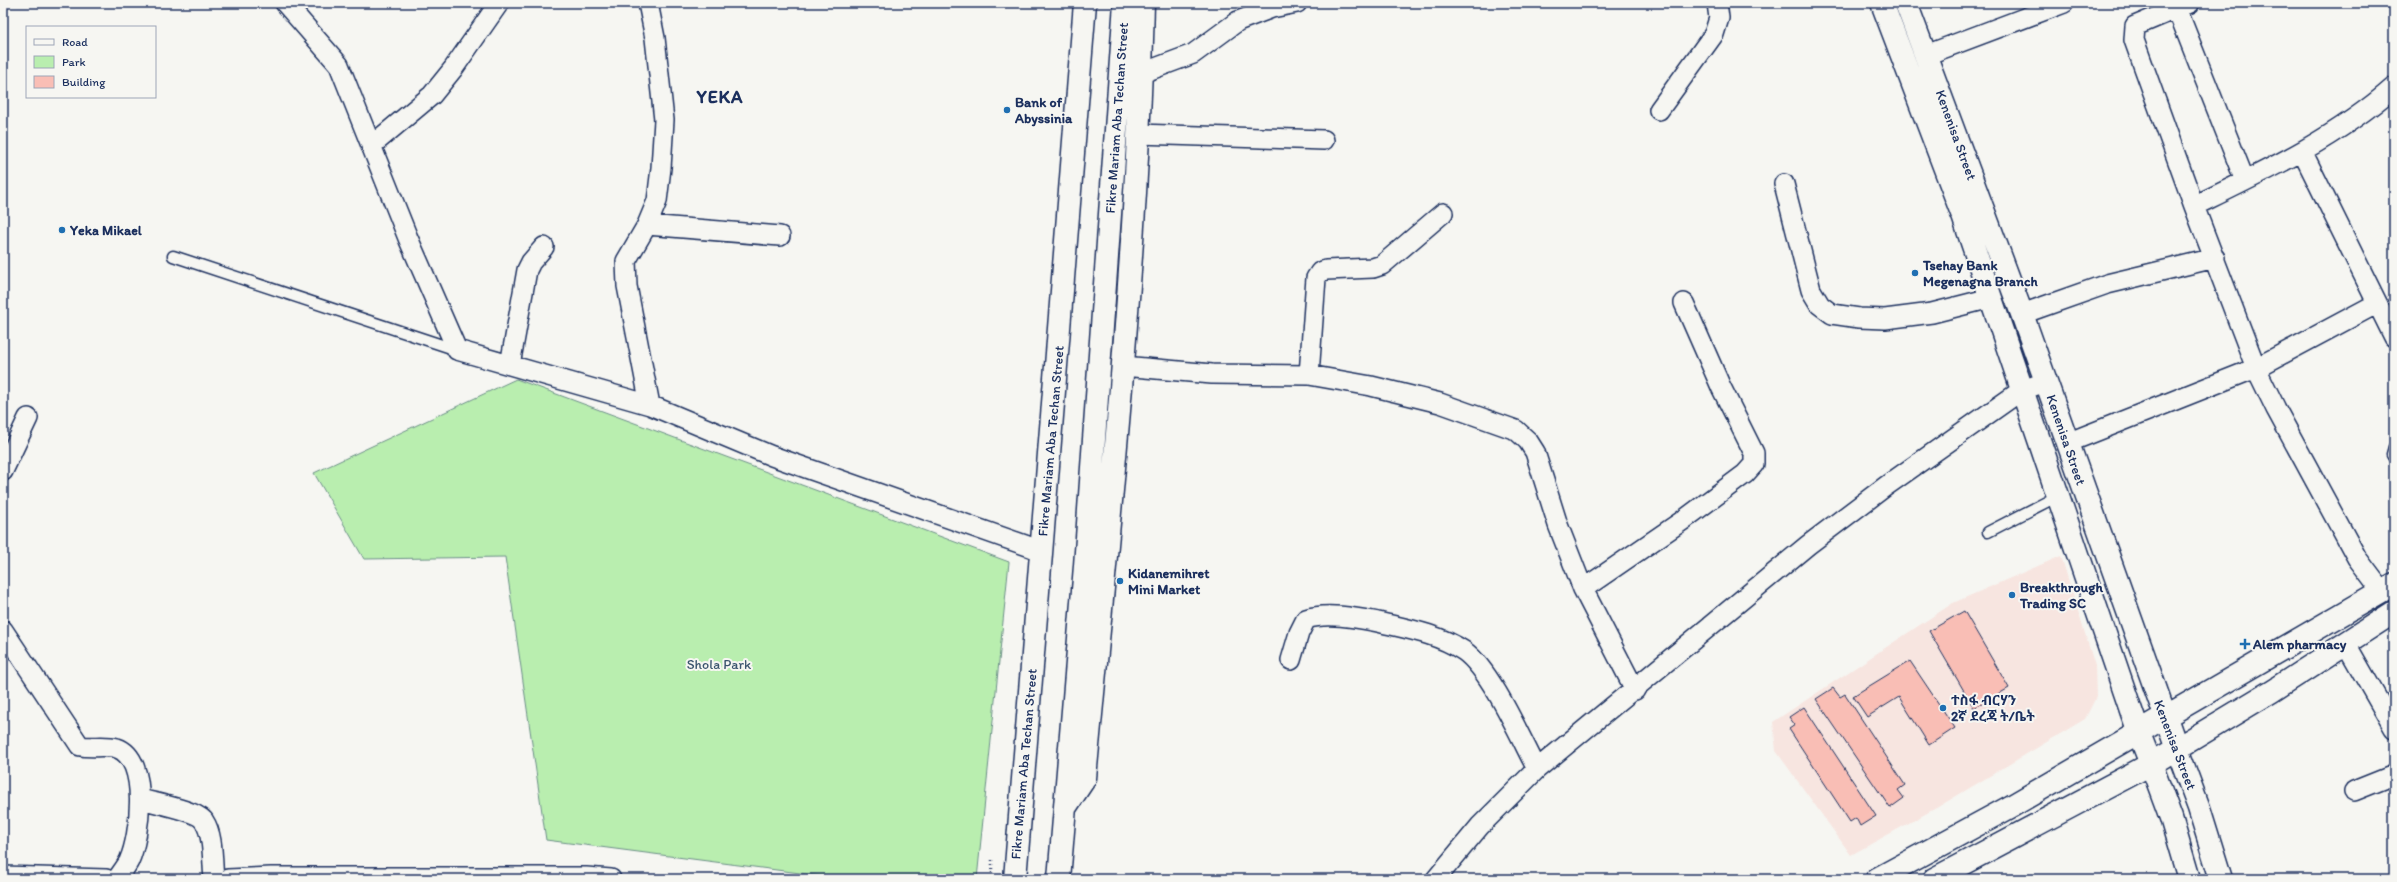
<svg xmlns="http://www.w3.org/2000/svg" width="2397" height="882" font-family="Itim,'Noto Sans Ethiopic',sans-serif">
	<rect width="100%" height="100%" fill="#f6f6f2"/>
	<filter id="ink" filterUnits="userSpaceOnUse"><feTurbulence type="fractalNoise" baseFrequency=".025" numOctaves="2"/><feDisplacementMap in="SourceGraphic" scale="8" xChannelSelector="R" yChannelSelector="G"/><feConvolveMatrix kernelMatrix="1 2 1 2 8 2 1 2 1" color-interpolation-filters="sRGB"/></filter>
	<g filter="url(#ink)">
		<path fill="#f7e5e0" d="M2061,556L2095,666L2096,697L2085,719L1938,807L1851,855L1776,751L1773,722L1953,603Z"/>
		<path fill="#b9eeaf" stroke="#6a8e86" d="M516,379L1009,562L977,879H846L546,840L505,557L364,559L314,473Z"/>
		<path fill="#f9beb5" stroke="#1b2f5e" d="M1964,611L2009,688L1974,708L1929,631Z
			M1910,661L1955,728L1929,745L1899,697L1867,717L1853,696Z
			M1833,688L1840,697L1845,694L1905,785L1898,790L1904,798L1890,808L1816,699Z
			M1804,707L1876,816L1860,826L1856,818L1850,822L1789,729L1795,725L1789,717Z"/>
		<g fill="none" stroke-linecap="round" stroke-linejoin="round">
			<defs>
				<path id="service" d="M173,256L457,350
					M2394,447L2392,454L2394,457
					M1988,532L2058,496"/>
				<path id="minor" d="M285,3L339,65L408,238L457,350L650,405L772,456L1042,551
					M648,3L655,38L664,120L661,168L657,201L647,225L626,261L627,286L650,405
					M2190,3L2135,26L2134,40L2194,206L2256,368L2276,409L2357,558L2378,586
					M2177,9L2245,181
					M1926,55L2064,3
					M1142,73L1193,54L1238,21L1272,8L1297,3
					M1659,110L1714,34L1719,18L1717,3
					M1138,134L1324,140
					M371,146L432,95L453,69L499,3
					M2302,151L2394,337
					M1784,184L1811,290L1820,305L1832,314L1859,318L1885,319L1932,313L1991,298
					M2194,206C2264,172 2335,139 2394,87
					M647,225L780,236
					M2022,314L2107,284L2215,258
					M510,365L527,270L531,262L544,247
					M1123,366L1212,374L1309,375L1371,386L1440,403L1516,430L1528,441L1535,452L1558,525L1583,589L1635,690
					M1309,375L1316,278L1320,272L1326,270L1373,268L1382,265L1443,213
					M2067,443L2256,368L2376,304
					M3,471L28,418
					M1583,589L1682,521L1745,474L1754,464V453L1721,387L1684,303
					M3,630L80,746C92,748 106,745 117,748C150,759 140,837 129,861C126,867 121,873 117,879
					M2346,644L2394,728
					M1291,660L1299,633L1306,619C1327,612 1357,618 1378,622C1408,629 1438,634 1464,651C1491,670 1521,739 1537,769
					M2354,791L2394,775
					M141,799C154,803 198,811 204,821C214,836 212,862 214,879
					M3,876L106,879
					M228,879L271,877H586L611,879
					M1436,879L1480,826L1537,769L1808,545L1886,486L2022,390L2046,382"/>
				<path id="secondary" d="M2177,749L2199,808L2221,879
					M2151,764L2171,818L2189,879"/>
				<path id="primary" d="M1882,3L1963,216L2138,731L2151,764
					M1906,3L2022,314L2177,749
					M1065,808L1085,778C1109,520 1137,262 1143,3
					M1015,879L1085,3
					M1059,879L1085,566L1125,3
					M1877,879L2010,807L2394,584
					M1934,879L2151,764L2272,691L2394,612"/>
			</defs>
			<use href="#service" stroke="#1b2f5e" stroke-width="13"/>
			<use href="#minor" stroke="#1b2f5e" stroke-width="22"/>
			<use href="#secondary" stroke="#1b2f5e" stroke-width="25"/>
			<use href="#primary" stroke="#1b2f5e" stroke-width="25"/>
			<path stroke="#1b2f5e" stroke-width="2.5" stroke-dasharray="1 3" stroke-linecap="butt" d="M992,860V879"/>
			<use href="#service" stroke="#f6f6f2" stroke-width="10"/>
			<use href="#minor" stroke="#f6f6f2" stroke-width="19"/>
			<use href="#secondary" stroke="#f6f6f2" stroke-width="22"/>
			<use href="#primary" stroke="#f6f6f2" stroke-width="22"/>
		</g>
	</g>
	<g fill="#1f6fb2" stroke="#f6f6f2" stroke-width="1.5">
		<circle cx="1007" cy="110" r="4"/>
		<circle cx="62" cy="230" r="4"/>
		<circle cx="1915" cy="273" r="4"/>
		<circle cx="1120" cy="581" r="4"/>
		<circle cx="2012" cy="595" r="4"/>
		<path d="M2243 638h4v4h4v4h-4v4h-4v-4h-4v-4h4z"/>
		<circle cx="1943" cy="708" r="4"/>
	</g>
	<g text-anchor="middle" dominant-baseline="central" stroke-width="4" stroke-linejoin="round" paint-order="stroke">
		<g font-size="14" font-weight="bold" fill="#1b2f5e" stroke="#f6f6f2" text-anchor="start">
			<text x="1015" y="102">Bank of<tspan x="1015" dy="16">Abyssinia</tspan></text>
			<text x="70" y="230">Yeka Mikael</text>
			<text x="1923" y="265">Tsehay Bank<tspan x="1923" dy="16">Megenagna Branch</tspan></text>
			<text x="1128" y="573">Kidanemihret<tspan x="1128" dy="16">Mini Market</tspan></text>
			<text x="2020" y="587">Breakthrough<tspan x="2020" dy="16">Trading SC</tspan></text>
			<text x="2253" y="644">Alem pharmacy</text>
			<text x="1951" y="700">ተስፋ ብርሃን<tspan x="1951" dy="16">2ኛ ደረጃ ት/ቤት</tspan></text>
		</g>
		<g font-size="14" fill="#1b2f5e" stroke="#f6f6f2">
			<text transform="translate(1117 118) rotate(-86)">Fikre Mariam Aba Techan Street</text>
			<text transform="translate(1956 135) rotate(70)">Kenenisa Street</text>
			<text transform="translate(2066 440) rotate(71)">Kenenisa Street</text>
			<text transform="translate(1051 441) rotate(-85)">Fikre Mariam Aba Techan Street</text>
			<text transform="translate(2175 745) rotate(69)">Kenenisa Street</text>
			<text transform="translate(1024 764) rotate(-85)">Fikre Mariam Aba Techan Street</text>
		</g>
		<g font-size="14" fill="#3b556e" stroke="#f6f6f2">
			<text x="719" y="664">Shola Park</text>
		</g>
		<g font-size="18" font-weight="bold" letter-spacing="1" fill="#1b2f5e" stroke="#f6f6f2">
			<text x="720" y="97">YEKA</text>
		</g>
	</g>
	<rect width="2397" height="882" fill="none" stroke="#f6f6f2" stroke-width="16"/>
	<rect x="8" y="8" width="2381" height="866" fill="none" stroke="#1b2f5e" stroke-width="1.5" filter="url(#ink)"/>
	<rect x="26" y="26" width="130" height="72" fill="#f6f6f2" stroke="#9ea6b7"/>
	<rect x="34" y="39" width="20" height="6" fill="#f6f6f2" stroke="#9ea6b7"/>
	<text x="62" y="46" font-size="12" fill="#1b2f5e">Road</text>
	<rect x="34" y="56" width="20" height="12" fill="#b9eeaf" stroke="#9ea6b7"/>
	<text x="62" y="66" font-size="12" fill="#1b2f5e">Park</text>
	<rect x="34" y="76" width="20" height="12" fill="#f9beb5" stroke="#9ea6b7"/>
	<text x="62" y="86" font-size="12" fill="#1b2f5e">Building</text>
</svg>
